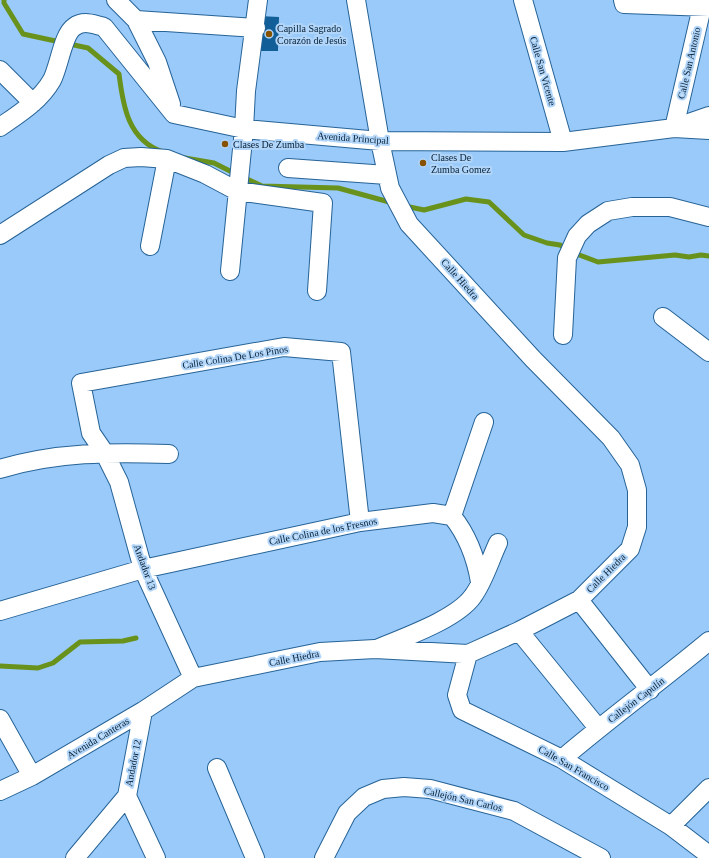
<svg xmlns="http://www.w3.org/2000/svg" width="709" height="858" font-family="Georgia,serif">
	<rect width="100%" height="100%" fill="#9acaf9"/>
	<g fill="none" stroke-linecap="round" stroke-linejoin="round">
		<path stroke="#69921d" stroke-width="5" d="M4,0V3L23,34L88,48L119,74C123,106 128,140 163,152
			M185,158L214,163L236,174
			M243,177L262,186L338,188L393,203
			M405,206L424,210L466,199L489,202L524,235L547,243L560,245L567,249
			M574,253L598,262L675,255L689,257L701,255L709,256
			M0,666L38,668L53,663L80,642L123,641L136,638"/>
	</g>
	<path fill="#115e98" d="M259,16L279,17L278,51H258Z"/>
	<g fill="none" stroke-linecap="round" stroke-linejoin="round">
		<defs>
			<path id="minor" d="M116,0L136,20L157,62L171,104
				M523,0L563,142
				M623,0L624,4L709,7
				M136,20L256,28
				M0,70L33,103
				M683,125L709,116
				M0,127C19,114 40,101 52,80C59,67 63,34 74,27C83,20 94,24 104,27L174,114L244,129L380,141L563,142L674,128L709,130
				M674,128L702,7
				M288,168L387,175
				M0,235L109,165L124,158L141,157L167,159L205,174L237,191L323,203L317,291
				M150,246L167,159
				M230,271L244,129L246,91L258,0
				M663,317L709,352
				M563,335L567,258L577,236L588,224L608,211L632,207H670L709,217
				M0,469C55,452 112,452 169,454
				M452,516L484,422
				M579,600L650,690
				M0,611L143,569L360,522L433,513L452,516C468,536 476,558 480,582
				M519,631L598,728
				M379,648C405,637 457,619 473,596C484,581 490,560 498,543
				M468,654L457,695L462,710L562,759L671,826L709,855
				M193,678L143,569L119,482L104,452L91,433L81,383L284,347L341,352L360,522
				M143,711L127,796L156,858
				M0,719L32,776
				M562,759C610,718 661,681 709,641
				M217,768L255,858
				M0,791L32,776L143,711L193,678L320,652L375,649L468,654L519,631L579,600L630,549L637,527V490L630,465L611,438L533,359L409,224L390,188L380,141L356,0
				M671,826L709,788
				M75,858L127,796
				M324,858L347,813L364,797L383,789L404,787L430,789L514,811L601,858"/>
		</defs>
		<use href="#minor" stroke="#266397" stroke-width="20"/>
		<use href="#minor" stroke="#fff" stroke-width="18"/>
	</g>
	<g fill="#875200" stroke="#b2d6fa" stroke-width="1.5">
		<circle cx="269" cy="34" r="4"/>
		<circle cx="225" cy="144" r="4"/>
		<circle cx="423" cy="163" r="4"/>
	</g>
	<g text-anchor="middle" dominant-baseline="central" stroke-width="4" stroke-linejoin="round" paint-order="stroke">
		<g font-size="10" fill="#051e34" stroke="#b2d6fa" text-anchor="start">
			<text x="277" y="28">Capilla Sagrado<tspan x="277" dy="12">Corazón de Jesús</tspan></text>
			<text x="233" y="144">Clases De Zumba</text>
			<text x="431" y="157">Clases De<tspan x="431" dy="12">Zumba Gomez</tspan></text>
		</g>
		<g font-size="10" fill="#051e34" stroke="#b2d6fa">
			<text transform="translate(689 63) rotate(-77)">Calle San Antonio</text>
			<text transform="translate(543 71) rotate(74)">Calle San Vicente</text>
			<text transform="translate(353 138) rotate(4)">Avenida Principal</text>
			<text transform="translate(460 279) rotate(48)">Calle Hiedra</text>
			<text transform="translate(235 357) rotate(-9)">Calle Colina De Los Pinos</text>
			<text transform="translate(323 531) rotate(-11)">Calle Colina de los Fresnos</text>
			<text transform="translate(145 567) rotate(70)">Andador 13</text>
			<text transform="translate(606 573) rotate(-45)">Calle Hiedra</text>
			<text transform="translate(294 658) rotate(-11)">Calle Hiedra</text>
			<text transform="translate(636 700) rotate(-37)">Callejón Capulín</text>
			<text transform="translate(98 738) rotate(-31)">Avenida Canteras</text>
			<text transform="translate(133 763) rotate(-79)">Andador 12</text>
			<text transform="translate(574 768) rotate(30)">Calle San Francisco</text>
			<text transform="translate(463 799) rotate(13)">Callejón San Carlos</text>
		</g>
	</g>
</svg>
